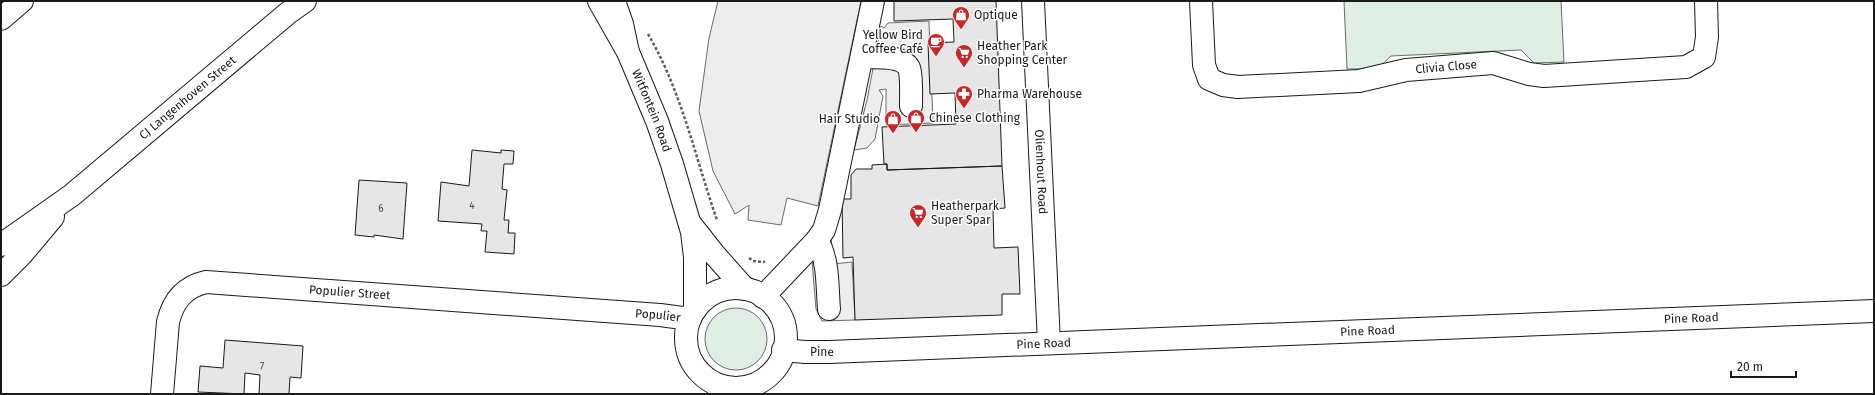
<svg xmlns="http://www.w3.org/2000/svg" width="1875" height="395" font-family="'Fira Sans',sans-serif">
	<rect width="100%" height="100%" fill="#fff"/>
	<path fill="#e0efe3" stroke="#6a6a6a" d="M1344,1H1561L1564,62L1534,63L1521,50L1391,56L1377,69H1347Z
		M705 339a31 31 0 1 1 62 0a31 31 0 1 1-62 0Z"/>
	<path fill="#ededed" stroke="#6a6a6a" d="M718,1H861L818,206L787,198L781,225L748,220L749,205L735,214L713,171L699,111L709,38Z
		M929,21L933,123L886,125V89L879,90L883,96L875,139L867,148L854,150L867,100L881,26L884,28L888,23Z
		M831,238L834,264L852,262L855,320L822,321L816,309L812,261Z"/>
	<path fill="#e6e6e6" stroke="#1a1a1a" d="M894,1H996L1002,166L887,170V164H884L882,127L956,124L955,93L930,94L928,43L954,42L953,19L894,21Z
		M472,150L501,153V150L514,151L513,164H504L502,189L507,190L504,220H509L508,233H515L514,254L485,252L487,231H481L482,224L438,221L441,182L469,186Z
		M887,164V170L1002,166L1005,208L993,209L994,248L1018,247L1020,294H1002V315L855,320L853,257L843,258L842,199H851V175L856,169H872V165Z
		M359,180L407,183L403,239L374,235V237L355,235Z
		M225,340L303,346L301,378L290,377L289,394H259L260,375L245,373L244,394L198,392L200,366L223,368Z"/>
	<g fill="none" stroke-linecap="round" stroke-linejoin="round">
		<defs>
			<g id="minor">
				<path id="s1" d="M1033,1L1049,343"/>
				<path id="s2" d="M1201,1L1204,65L1209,79L1223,85L1238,87L1359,81L1406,70L1493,63L1529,74L1544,76L1686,67L1704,57L1707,37L1706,1"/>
				<path d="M1,19L22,1"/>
				<path d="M862,57C874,58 902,54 909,68C912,76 911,97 911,106"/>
				<path d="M817,240C829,261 827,286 829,309"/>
				<path d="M763,297L817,240L824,230L830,210L873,1"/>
				<path id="s3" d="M783,350L805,352H829L1874,311"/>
				<path id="s4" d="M162,394L168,322C173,301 184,287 206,282L660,315L690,319"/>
			</g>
			<g id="major">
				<path id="s5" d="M599,1L628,52L657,121L672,164L692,232L695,257V310"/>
				<path d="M692,226L714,254L745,289"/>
				<circle cx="736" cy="338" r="50"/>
			</g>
			<g id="highway">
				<path d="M614,1L622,24L628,52"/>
				<path id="s6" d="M1,245L72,195L288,13L305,1"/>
				<path d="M1,275L22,254L53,217"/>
			</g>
		</defs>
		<use href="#minor" stroke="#1a1a1a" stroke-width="24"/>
		<use href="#major" stroke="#1a1a1a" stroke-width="24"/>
		<use href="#highway" stroke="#1a1a1a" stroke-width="24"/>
		<path stroke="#5f5f5f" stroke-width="2.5" stroke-dasharray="3 2" stroke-linecap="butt" d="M648,34C682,92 695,157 717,220
			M749,258L753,261L765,262"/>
		<use href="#minor" stroke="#fff" stroke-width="22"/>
		<use href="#major" stroke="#fff" stroke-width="22"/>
		<use href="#highway" stroke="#fff" stroke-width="22"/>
	</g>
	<defs>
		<symbol id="shop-pin" viewBox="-11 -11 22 30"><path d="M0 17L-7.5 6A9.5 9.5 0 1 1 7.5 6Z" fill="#c62828" stroke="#fff"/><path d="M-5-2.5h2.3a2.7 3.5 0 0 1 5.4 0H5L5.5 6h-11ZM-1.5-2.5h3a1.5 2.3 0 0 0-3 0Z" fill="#fff"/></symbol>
		<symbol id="cafe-pin" viewBox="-11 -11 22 30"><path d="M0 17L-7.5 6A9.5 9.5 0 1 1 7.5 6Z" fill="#c62828" stroke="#fff"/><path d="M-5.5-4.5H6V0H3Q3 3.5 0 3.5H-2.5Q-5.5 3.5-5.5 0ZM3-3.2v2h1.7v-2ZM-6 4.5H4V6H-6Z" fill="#fff"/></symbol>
		<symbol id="supermarket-pin" viewBox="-11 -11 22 30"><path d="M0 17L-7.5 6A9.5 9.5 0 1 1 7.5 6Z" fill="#c62828" stroke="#fff"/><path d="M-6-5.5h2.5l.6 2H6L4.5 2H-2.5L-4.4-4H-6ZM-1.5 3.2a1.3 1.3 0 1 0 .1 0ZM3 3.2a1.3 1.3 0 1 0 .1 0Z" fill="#fff"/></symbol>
		<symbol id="pharmacy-pin" viewBox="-11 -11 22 30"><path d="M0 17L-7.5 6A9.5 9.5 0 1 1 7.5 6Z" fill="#c62828" stroke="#fff"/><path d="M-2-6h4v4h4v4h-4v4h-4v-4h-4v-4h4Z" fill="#fff"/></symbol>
	</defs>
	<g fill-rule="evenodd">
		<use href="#shop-pin" x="951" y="5" width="20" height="27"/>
		<use href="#cafe-pin" x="926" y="32" width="20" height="27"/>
		<use href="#supermarket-pin" x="954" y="43" width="20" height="27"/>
		<use href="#pharmacy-pin" x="954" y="84" width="20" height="27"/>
		<use href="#shop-pin" x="906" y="108" width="20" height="27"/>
		<use href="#shop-pin" x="883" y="109" width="20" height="27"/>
		<use href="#supermarket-pin" x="908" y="203" width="20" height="27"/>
	</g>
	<g text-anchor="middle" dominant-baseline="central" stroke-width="3" stroke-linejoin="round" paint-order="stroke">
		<g font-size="10" fill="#4d4d4d">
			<text x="472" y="206">4</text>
			<text x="381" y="209">6</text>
			<text x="262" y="367">7</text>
		</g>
		<g font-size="12" fill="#1a1a1a" stroke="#fff" text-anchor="start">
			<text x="974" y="15">Optique</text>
			<text x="923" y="35" text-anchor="end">Yellow Bird<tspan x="923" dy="14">Coffee Café</tspan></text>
			<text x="977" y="46">Heather Park<tspan x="977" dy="14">Shopping Center</tspan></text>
			<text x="977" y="94">Pharma Warehouse</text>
			<text x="929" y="118">Chinese Clothing</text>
			<text x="880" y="119" text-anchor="end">Hair Studio</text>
			<text x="931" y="206">Heatherpark<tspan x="931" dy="14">Super Spar</tspan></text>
		</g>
		<g font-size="12" fill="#1a1a1a" stroke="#fff">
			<text stroke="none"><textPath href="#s2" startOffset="319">Clivia Close</textPath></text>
			<text stroke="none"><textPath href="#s6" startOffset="238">CJ Langenhoven Street</textPath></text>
			<text stroke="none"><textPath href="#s5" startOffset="122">Witfontein Road</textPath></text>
			<text stroke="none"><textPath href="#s1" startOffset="171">Olienhout Road</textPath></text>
			<text stroke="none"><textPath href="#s4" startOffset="275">Populier Street</textPath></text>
			<text stroke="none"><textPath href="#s4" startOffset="584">Populier</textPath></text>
			<text stroke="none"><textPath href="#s3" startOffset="909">Pine Road</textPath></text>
			<text stroke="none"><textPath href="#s3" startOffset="585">Pine Road</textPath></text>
			<text stroke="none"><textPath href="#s3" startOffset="261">Pine Road</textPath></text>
			<text stroke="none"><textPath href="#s3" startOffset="39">Pine</textPath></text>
		</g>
	</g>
	<rect width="1875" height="395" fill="none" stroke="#1a1a1a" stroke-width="4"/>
	<path d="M1731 371v6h65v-6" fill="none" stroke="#1a1a1a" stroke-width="2"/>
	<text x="1737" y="371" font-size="12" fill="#1a1a1a" stroke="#ffffff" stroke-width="3" paint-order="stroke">20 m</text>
</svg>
